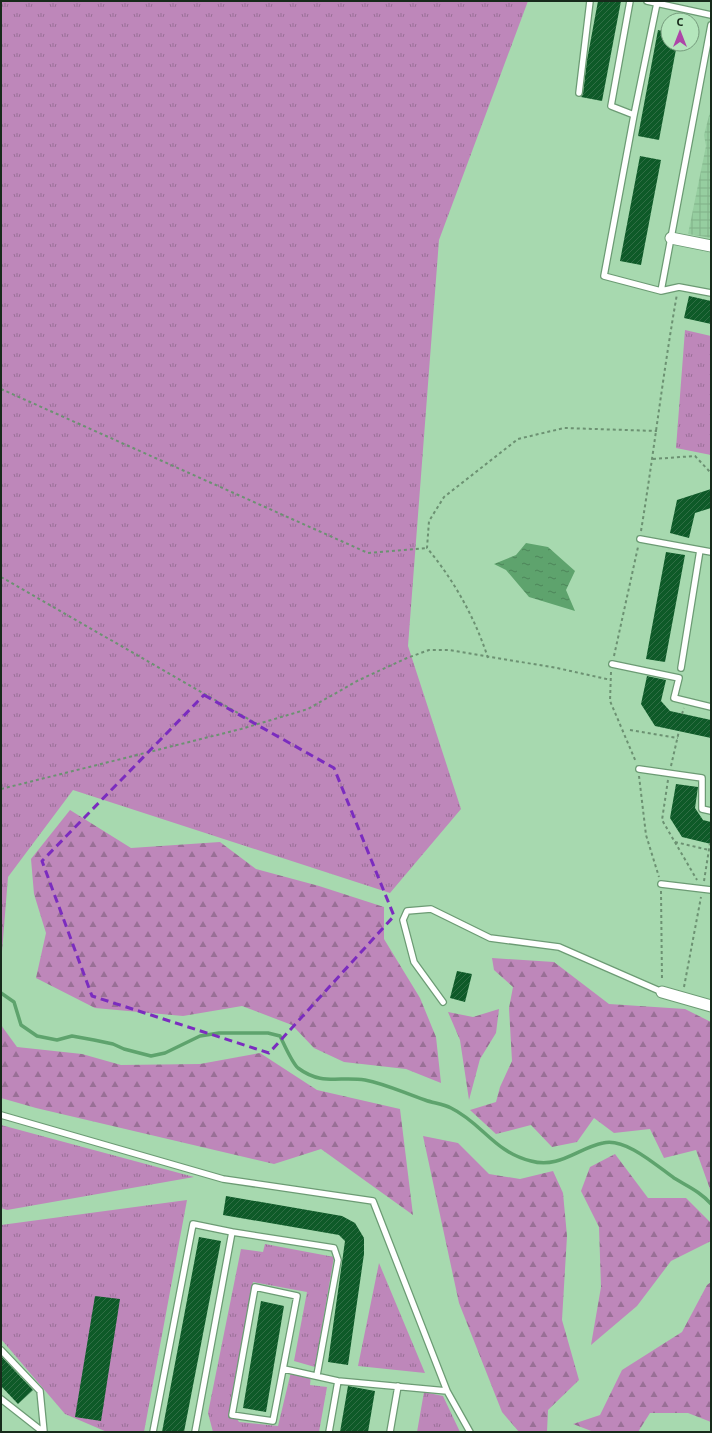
<svg xmlns="http://www.w3.org/2000/svg" width="712" height="1433" font-family="'Noto Sans',sans-serif">
	<defs>
		<pattern id="industrial-grid" width="8" height="8" patternUnits="userSpaceOnUse"><rect width="8" height="8" fill="#96cea0"/><path d="M0 4h8M4 0v8" fill="none" stroke="#81b189"/></pattern>
		<pattern id="grass-tufts" width="24" height="20" patternUnits="userSpaceOnUse"><rect width="24" height="20" fill="#be87ba"/><path d="M3 7l-1-3M5 7V3M7 7l1-3M15 17l-1-3M17 17v-4M19 17l1-3" fill="none" stroke="#996f96"/></pattern>
		<pattern id="forest-firs" width="22" height="20" patternUnits="userSpaceOnUse"><rect width="22" height="20" fill="#be87ba"/><path d="M5 1l3.5 6h-7zM16 11l3.5 6h-7z" fill="#996f96"/></pattern>
		<pattern id="water-ripples" width="26" height="14" patternUnits="userSpaceOnUse"><rect width="26" height="14" fill="#5ea36d"/><path d="M2 4q2-2 4 0t4 0M15 11q2-2 4 0t4 0" fill="none" stroke="#4d8559"/></pattern>
		<pattern id="building-hatch" width="6" height="6" patternUnits="userSpaceOnUse"><rect width="6" height="6" fill="#0e5a28"/><path d="M-1 1l2-2M0 6l6-6M5 7l2-2" fill="none" stroke="#306e45"/></pattern>
	</defs>
	<rect width="100%" height="100%" fill="#a7d9af"/>
	<path fill="url(#industrial-grid)" d="M711,108V238L688,234L706,146L704,135Z"/>
	<path fill="url(#grass-tufts)" d="M1,1H528L439,240L408,646L461,809L390,893L73,790L8,877L1,964Z
		M685,330L711,336V455L676,448Z
		M1,1125L194,1177L7,1210L1,1208Z
		M187,1200L144,1432H107L65,1414L1,1339V1225Z
		M265,1244L334,1257L315,1367L294,1361L307,1292L253,1282L230,1406L239,1422L278,1426L291,1372L311,1375L310,1385L327,1387L319,1432H213L208,1413L241,1249L263,1252Z
		M379,1263L425,1373L358,1366Z
		M424,1392L443,1396L460,1432H417Z"/>
	<path fill="url(#forest-firs)" d="M70,810L131,848L220,842L256,869L319,886L384,907V939L420,998L436,1037L441,1083L406,1069L344,1062L314,1048L292,1025L242,1006L183,1016L95,1008L36,978L46,933L34,894L31,859Z
		M492,958L554,962L609,1004L685,1009L711,1022V1192L696,1150L664,1158L650,1129L614,1133L594,1118L577,1142L552,1147L531,1125L496,1134L470,1110L496,1102L500,1087L512,1061L509,1008L513,987L494,970Z
		M499,1009L496,1033L480,1059L469,1100L460,1040L448,1012L473,1017Z
		M1,1025L17,1047L82,1054L121,1065L200,1064L260,1053L317,1090L400,1109L413,1215L321,1149L274,1164L36,1108L1,1098Z
		M423,1136L458,1143L489,1174L520,1179L553,1171L563,1193L567,1236L562,1320L579,1380L548,1410L547,1432H519L502,1412L459,1303Z
		M615,1154L648,1198H686L711,1223V1241L671,1261L637,1306L591,1345L601,1287L599,1227L581,1191L590,1167Z
		M711,1282V1422L688,1413H650L638,1432H594L573,1424L600,1415L622,1370L682,1332L707,1285Z"/>
	<path fill="url(#water-ripples)" d="M526,543L548,547L575,571L566,590L575,611L529,597L506,570L494,564L516,555Z"/>
	<g fill="none" stroke-linecap="round" stroke-linejoin="round">
		<path stroke="#5ea36d" stroke-width="3.5" d="M1,993L14,1002L21,1025L37,1036L57,1040L72,1036L94,1040L113,1044L124,1049L151,1056L165,1053L200,1036L219,1033H268L280,1036C284,1044 292,1063 298,1068C322,1086 339,1076 365,1080C386,1084 404,1093 425,1100C433,1103 443,1104 451,1108C482,1123 494,1152 531,1161C559,1169 578,1148 603,1143C625,1137 657,1166 674,1178C687,1186 701,1192 711,1204"/>
	</g>
	<path fill="url(#building-hatch)" d="M598,1H621L602,101L581,97L583,94L587,60Z
		M658,30L668,32V44H677L659,140L638,136Z
		M640,156L661,160L641,265L620,261Z
		M689,296L711,301V324L684,318Z
		M711,489V508L695,513L689,538L670,533L677,500Z
		M666,552L685,555L665,662L646,659Z
		M647,676L666,680L661,701L670,711L711,720V738L655,726L641,704Z
		M676,784L698,787L695,808L703,820L711,822V844L682,837L670,818Z
		M457,971L472,974L465,1002L450,998Z
		M226,1196L342,1216L355,1223L364,1238V1254L348,1365L328,1362L345,1241L339,1235L223,1215Z
		M199,1237L221,1241L184,1432H162Z
		M95,1296L120,1299L101,1421L75,1417Z
		M261,1301L284,1306L266,1412L243,1408Z
		M1,1356L33,1390L18,1404L1,1386Z
		M348,1386L375,1391L368,1432H340Z"/>
	<g fill="none" stroke-linecap="round" stroke-linejoin="round">
		<defs>
			<path id="lane" d="M630,1L611,106L634,115
				M647,1L711,15
				M657,3L634,115L604,276L661,291
				M711,25L661,291L679,287L711,293
				M579,93L590,1
				M640,539L711,552
				M612,664L679,678L674,698L711,707
				M681,668L700,550
				M639,769L702,778V809L711,811
				M661,884L711,890
				M443,1002L414,962L403,920L407,911L431,909L490,938L559,947L662,992
				M1,1115L223,1179L373,1201L447,1391
				M255,1287L297,1296L273,1421L232,1415Z
				M1,1350L40,1391L44,1432
				M284,1369L338,1381L447,1391L470,1432
				M1,1399L43,1432
				M153,1432L193,1224L232,1232
				M195,1432L232,1232L334,1248L338,1260L317,1375
				M329,1432L338,1381
				M390,1432L398,1386"/>
			<path id="street" d="M671,238L711,246
				M662,992L711,1006"/>
		</defs>
		<use href="#lane" stroke="#6c9b74" stroke-width="8"/>
		<use href="#street" stroke="#6c9b74" stroke-width="13"/>
		<path stroke="#6c9172" stroke-width="2" stroke-dasharray="3 3" stroke-linecap="butt" d="M1,389L368,553L427,548
			M653,459L695,456L711,473
			M641,531C654,452 663,373 677,294
			M1,577L257,724
			M614,656L638,547
			M488,658C475,618 454,580 427,548L429,521L444,497L518,439L564,428L657,431
			M611,672L610,701L636,762
			M682,714L684,708
			M630,730L678,738
			M671,766L679,731
			M639,776L646,835L659,877
			M668,780L662,820L697,880
			M1,789L241,729L308,709L357,681L407,658L429,650H449L557,668L611,680
			M675,842L709,850
			M704,881L710,843
			M661,891L662,981
			M684,987L701,897"/>
		<use href="#lane" stroke="#fff" stroke-width="5.5"/>
		<use href="#street" stroke="#fff" stroke-width="11"/>
	</g>
	<path fill="none" stroke="#7b2cbf" stroke-width="3" stroke-dasharray="8 5" stroke-linejoin="round" d="M204,695L334,768L394,916L269,1053L92,996L42,861Z"/>
	<rect width="712" height="1433" fill="none" stroke="#172a1b" stroke-width="4"/>
	<g transform="translate(680 32)"><circle r="19" fill="#b4e6bc" stroke="#759b7c"/>
	<path d="M0-3L7 15L0 10L-7 15Z" fill="#ad45a8"/>
	<text y="-6" font-size="11" font-weight="bold" text-anchor="middle" fill="#172a1b">С</text>
	</g>
</svg>
